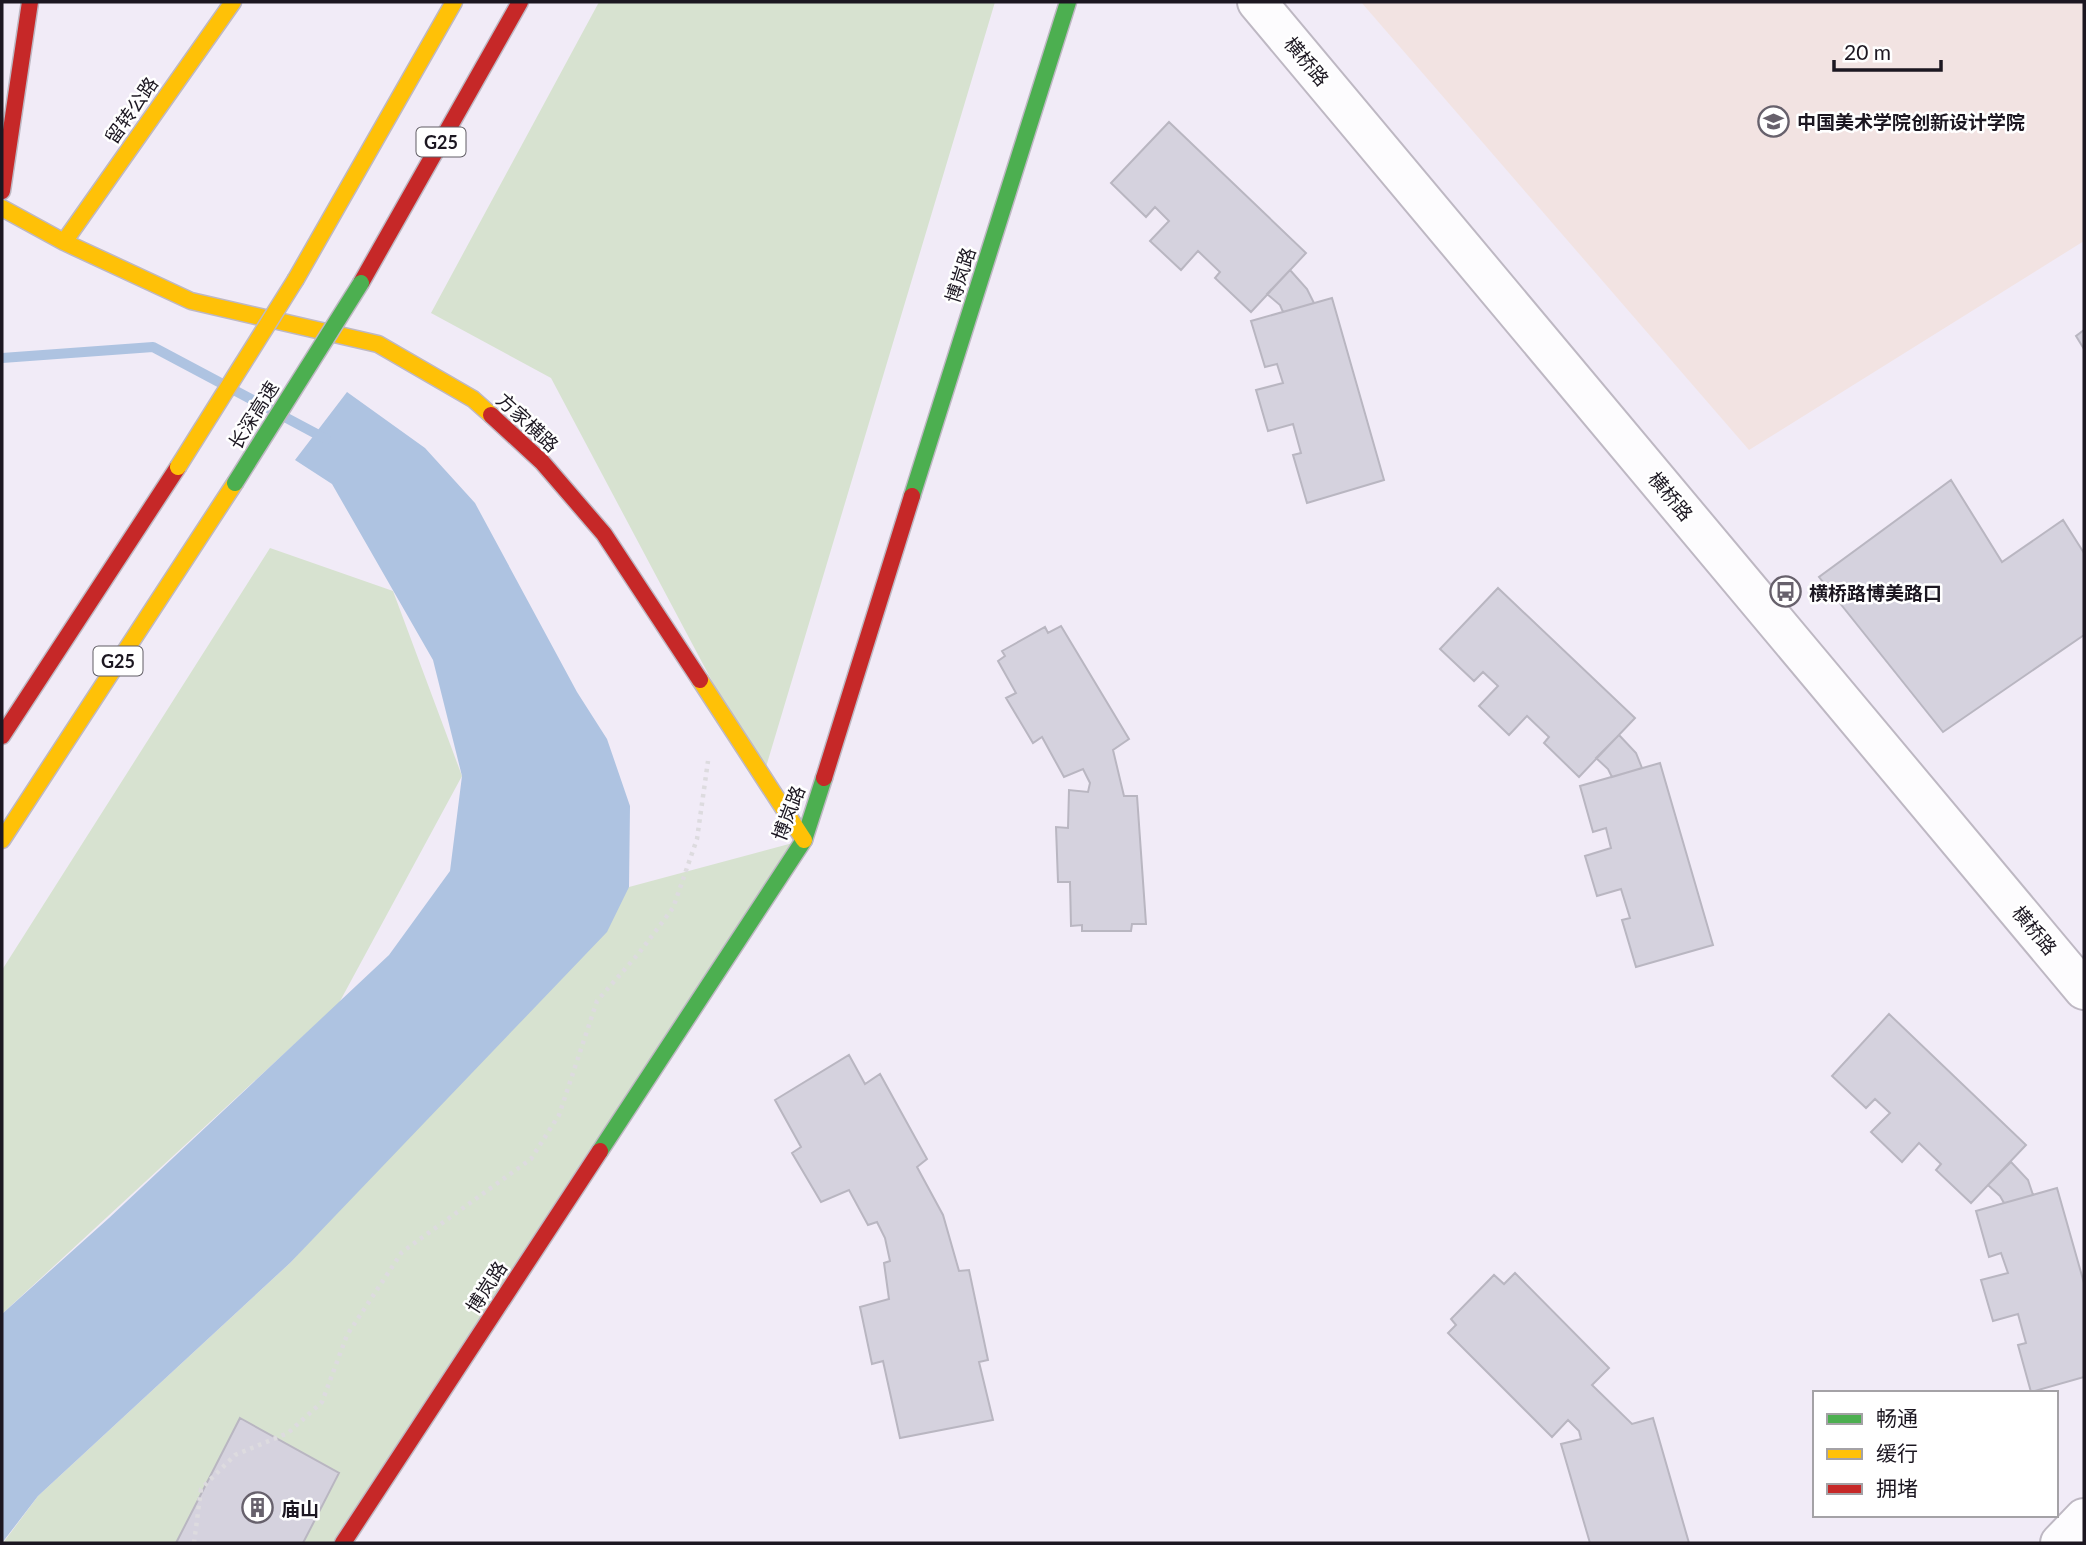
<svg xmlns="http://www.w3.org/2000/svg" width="2086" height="1545" font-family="Lato,'Noto Sans SC',sans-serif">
	<rect width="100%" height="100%" fill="#f1ebf7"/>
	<path fill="#f2e3e2" d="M1361,2H2084V241L1749,450Z"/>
	<path fill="#d7e2d0" d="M599,2H995L763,777L551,378L431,313Z
		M270,548L393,591L462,776L339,1003L2,1314V970Z
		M804,840L343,1543H3L38,1496L290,1263L629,887Z"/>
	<path fill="#aec3e1" d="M347,392L425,448L475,503L577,692L607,739L630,806L629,887L607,932L290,1263L38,1496L2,1543V1314L109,1218L389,955L450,871L462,776L433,660L332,484L295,460Z"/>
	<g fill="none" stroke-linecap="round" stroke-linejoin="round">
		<path stroke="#aec3e1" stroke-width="10" d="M2,358L153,347L326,439"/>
	</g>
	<path fill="#d5d2de" stroke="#b9b6c1" stroke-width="2" d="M1169,122L1306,253L1251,312L1215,278L1220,272L1198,251L1181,270L1150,241L1169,221L1155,207L1146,217L1111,183Z
		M1290,270L1307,289L1314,303L1283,312L1280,305L1267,294Z
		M1332,298L1384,480L1307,503L1293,455L1301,453L1293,424L1268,431L1256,390L1283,383L1277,364L1265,367L1251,321Z
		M2084,330V349L2076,336Z
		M1951,480L2002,562L2063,520L2084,553V635L1943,732L1819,577Z
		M1498,588L1635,718L1579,777L1544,743L1549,737L1527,716L1509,735L1479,706L1498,686L1483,672L1474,681L1440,649Z
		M1061,626L1129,739L1113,750L1124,796H1137L1146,924H1132L1131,931H1082V925L1071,926L1070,882H1058L1056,827L1068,828L1069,790L1088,792L1090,783L1083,769L1064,777L1042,737L1033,743L1006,698L1016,693L998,661L1005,656L1002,651L1045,627L1048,633Z
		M1619,735L1636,753L1642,768L1612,777L1608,769L1596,758Z
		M1660,763L1713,945L1636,967L1622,920L1630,918L1621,889L1597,896L1585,856L1611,848L1606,828L1593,832L1580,786Z
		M1889,1014L2026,1145L1971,1203L1936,1170L1941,1164L1919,1143L1902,1162L1871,1132L1890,1113L1875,1099L1866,1108L1832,1076Z
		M849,1055L865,1084L880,1074L927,1159L917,1167L943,1215L959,1271L969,1270L988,1360L979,1362L993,1420L900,1438L883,1361L872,1364L860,1307L889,1299L884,1263L890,1261L885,1238L877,1222L868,1225L849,1190L821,1202L792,1153L801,1147L775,1100Z
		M2011,1162L2028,1180L2033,1195L2004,1203L2000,1196L1988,1185Z
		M2057,1188L2084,1283V1377L2031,1392L2018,1345L2026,1343L2018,1314L1993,1321L1981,1280L2008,1273L2001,1253L1989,1257L1976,1211Z
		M1515,1273L1609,1368L1592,1385L1632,1424L1653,1418L1689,1543H1590L1561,1444L1581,1439L1579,1431L1568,1420L1552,1437L1448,1333L1456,1325L1451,1319L1494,1275L1504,1284Z
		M240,1418L339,1473L303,1543H176Z"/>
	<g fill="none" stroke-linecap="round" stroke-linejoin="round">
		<defs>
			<path id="street" d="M1257,2L2084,990
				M2060,1543L2084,1518"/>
			<path id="fast" d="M912,496L1068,2
				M600,1151L804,840L824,778"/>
			<path id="slow" d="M2,208L64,242L191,301L378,344L473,399L491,415
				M64,242L233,2
				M296,279L454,2
				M700,680L804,840
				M2,840L235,483"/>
			<path id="jam" d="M2,191L30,2
				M361,283L520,2
				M491,415L542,462L604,534L700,680
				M2,736L178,467
				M824,778L912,496
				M343,1543L600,1151"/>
		</defs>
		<use href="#street" stroke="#beb8c3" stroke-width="42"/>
		<use href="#fast" stroke="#beb8c3" stroke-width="19"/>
		<use href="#slow" stroke="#beb8c3" stroke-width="19"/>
		<use href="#jam" stroke="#beb8c3" stroke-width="19"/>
		<path stroke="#dddbdf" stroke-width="4.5" stroke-dasharray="3.5 5" stroke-linecap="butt" d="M194,1543L201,1489L235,1455L288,1433L322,1402L347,1335L402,1252L531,1159L559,1115L597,1001L639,953L673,908L697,839L708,761"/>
		<use href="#street" stroke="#fdfcfe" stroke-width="38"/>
		<use href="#fast" stroke="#4caf50" stroke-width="16"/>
		<use href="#slow" stroke="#ffc107" stroke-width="16"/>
		<use href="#jam" stroke="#c62828" stroke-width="16"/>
		<defs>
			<path id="fast-bridge" d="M235,483L361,283"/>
			<path id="slow-bridge" d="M178,467L296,279"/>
		</defs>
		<use href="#fast-bridge" stroke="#beb8c3" stroke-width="19" stroke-linecap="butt"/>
		<use href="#slow-bridge" stroke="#beb8c3" stroke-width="19" stroke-linecap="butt"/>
		<use href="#fast-bridge" stroke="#4caf50" stroke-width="16"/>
		<use href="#slow-bridge" stroke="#ffc107" stroke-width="16"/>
	</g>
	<defs>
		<symbol id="university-ring" viewBox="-11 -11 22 22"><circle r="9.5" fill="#fff" stroke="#67616c" stroke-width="1.5"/><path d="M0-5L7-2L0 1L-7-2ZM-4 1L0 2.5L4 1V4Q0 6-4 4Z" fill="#67616c"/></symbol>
		<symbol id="bus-ring" viewBox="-11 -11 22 22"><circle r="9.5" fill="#fff" stroke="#67616c" stroke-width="1.5"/><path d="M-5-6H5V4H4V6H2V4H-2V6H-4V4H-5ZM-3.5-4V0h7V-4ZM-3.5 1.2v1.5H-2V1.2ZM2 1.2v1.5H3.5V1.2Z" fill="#67616c"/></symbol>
		<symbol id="building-ring" viewBox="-11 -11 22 22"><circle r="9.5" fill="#fff" stroke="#67616c" stroke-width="1.5"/><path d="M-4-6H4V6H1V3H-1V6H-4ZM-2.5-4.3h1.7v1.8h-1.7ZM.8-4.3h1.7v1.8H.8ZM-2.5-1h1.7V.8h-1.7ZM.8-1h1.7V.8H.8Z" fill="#67616c"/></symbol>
	</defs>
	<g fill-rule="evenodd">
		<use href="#university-ring" x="1756" y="104" width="35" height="35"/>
		<use href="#bus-ring" x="1768" y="574" width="35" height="35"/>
		<use href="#building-ring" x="240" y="1490" width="35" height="35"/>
	</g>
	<g text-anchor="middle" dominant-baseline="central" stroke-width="5" stroke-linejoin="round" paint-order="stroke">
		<g fill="#fff" stroke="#605d64" stroke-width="2">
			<rect x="416.5" y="127.5" width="49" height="29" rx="5"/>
			<rect x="93.5" y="646.5" width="49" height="29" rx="5"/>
		</g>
		<g font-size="18" font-weight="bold" fill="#1c1721">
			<text x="441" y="142">G25</text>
			<text x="118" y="661">G25</text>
		</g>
		<g font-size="19" fill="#1c1721" stroke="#fff">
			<text transform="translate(1307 61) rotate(50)">横桥路</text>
			<text transform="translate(131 110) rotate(-55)">留转公路</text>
			<text transform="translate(960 275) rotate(-72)">博岚路</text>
			<text transform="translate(253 415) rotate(-58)">长深高速</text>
			<text transform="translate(528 422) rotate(43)">方家横路</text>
			<text transform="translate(1671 496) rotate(50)">横桥路</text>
			<text transform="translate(788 813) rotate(-69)">博岚路</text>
			<text transform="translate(2035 930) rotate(50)">横桥路</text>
			<text transform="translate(486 1287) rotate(-57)">博岚路</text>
		</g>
		<g font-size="19" font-weight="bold" fill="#1c1721" stroke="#fff" text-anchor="start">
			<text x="1797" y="121">中国美术学院创新设计学院</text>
			<text x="1809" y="592">横桥路博美路口</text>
			<text x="281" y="1508">庙山</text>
		</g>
	</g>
	<rect width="2086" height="1545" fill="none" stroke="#1c1721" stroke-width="7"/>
	<rect x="1813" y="1391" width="245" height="126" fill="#ffffff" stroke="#a4a2a6" stroke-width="2"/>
	<rect x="1827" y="1414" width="35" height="10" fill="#4caf50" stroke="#a4a2a6" stroke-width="2"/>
	<text x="1876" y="1426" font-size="21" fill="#1c1721">畅通</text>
	<rect x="1827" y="1449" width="35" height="10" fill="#ffc107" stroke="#a4a2a6" stroke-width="2"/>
	<text x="1876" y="1461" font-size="21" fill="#1c1721">缓行</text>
	<rect x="1827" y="1484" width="35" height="10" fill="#c62828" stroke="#a4a2a6" stroke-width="2"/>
	<text x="1876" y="1496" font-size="21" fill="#1c1721">拥堵</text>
	<path d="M1834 60v10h107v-10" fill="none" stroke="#1c1721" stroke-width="3.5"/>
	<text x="1844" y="60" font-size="21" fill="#1c1721" stroke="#ffffff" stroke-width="5" paint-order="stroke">20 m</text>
</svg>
